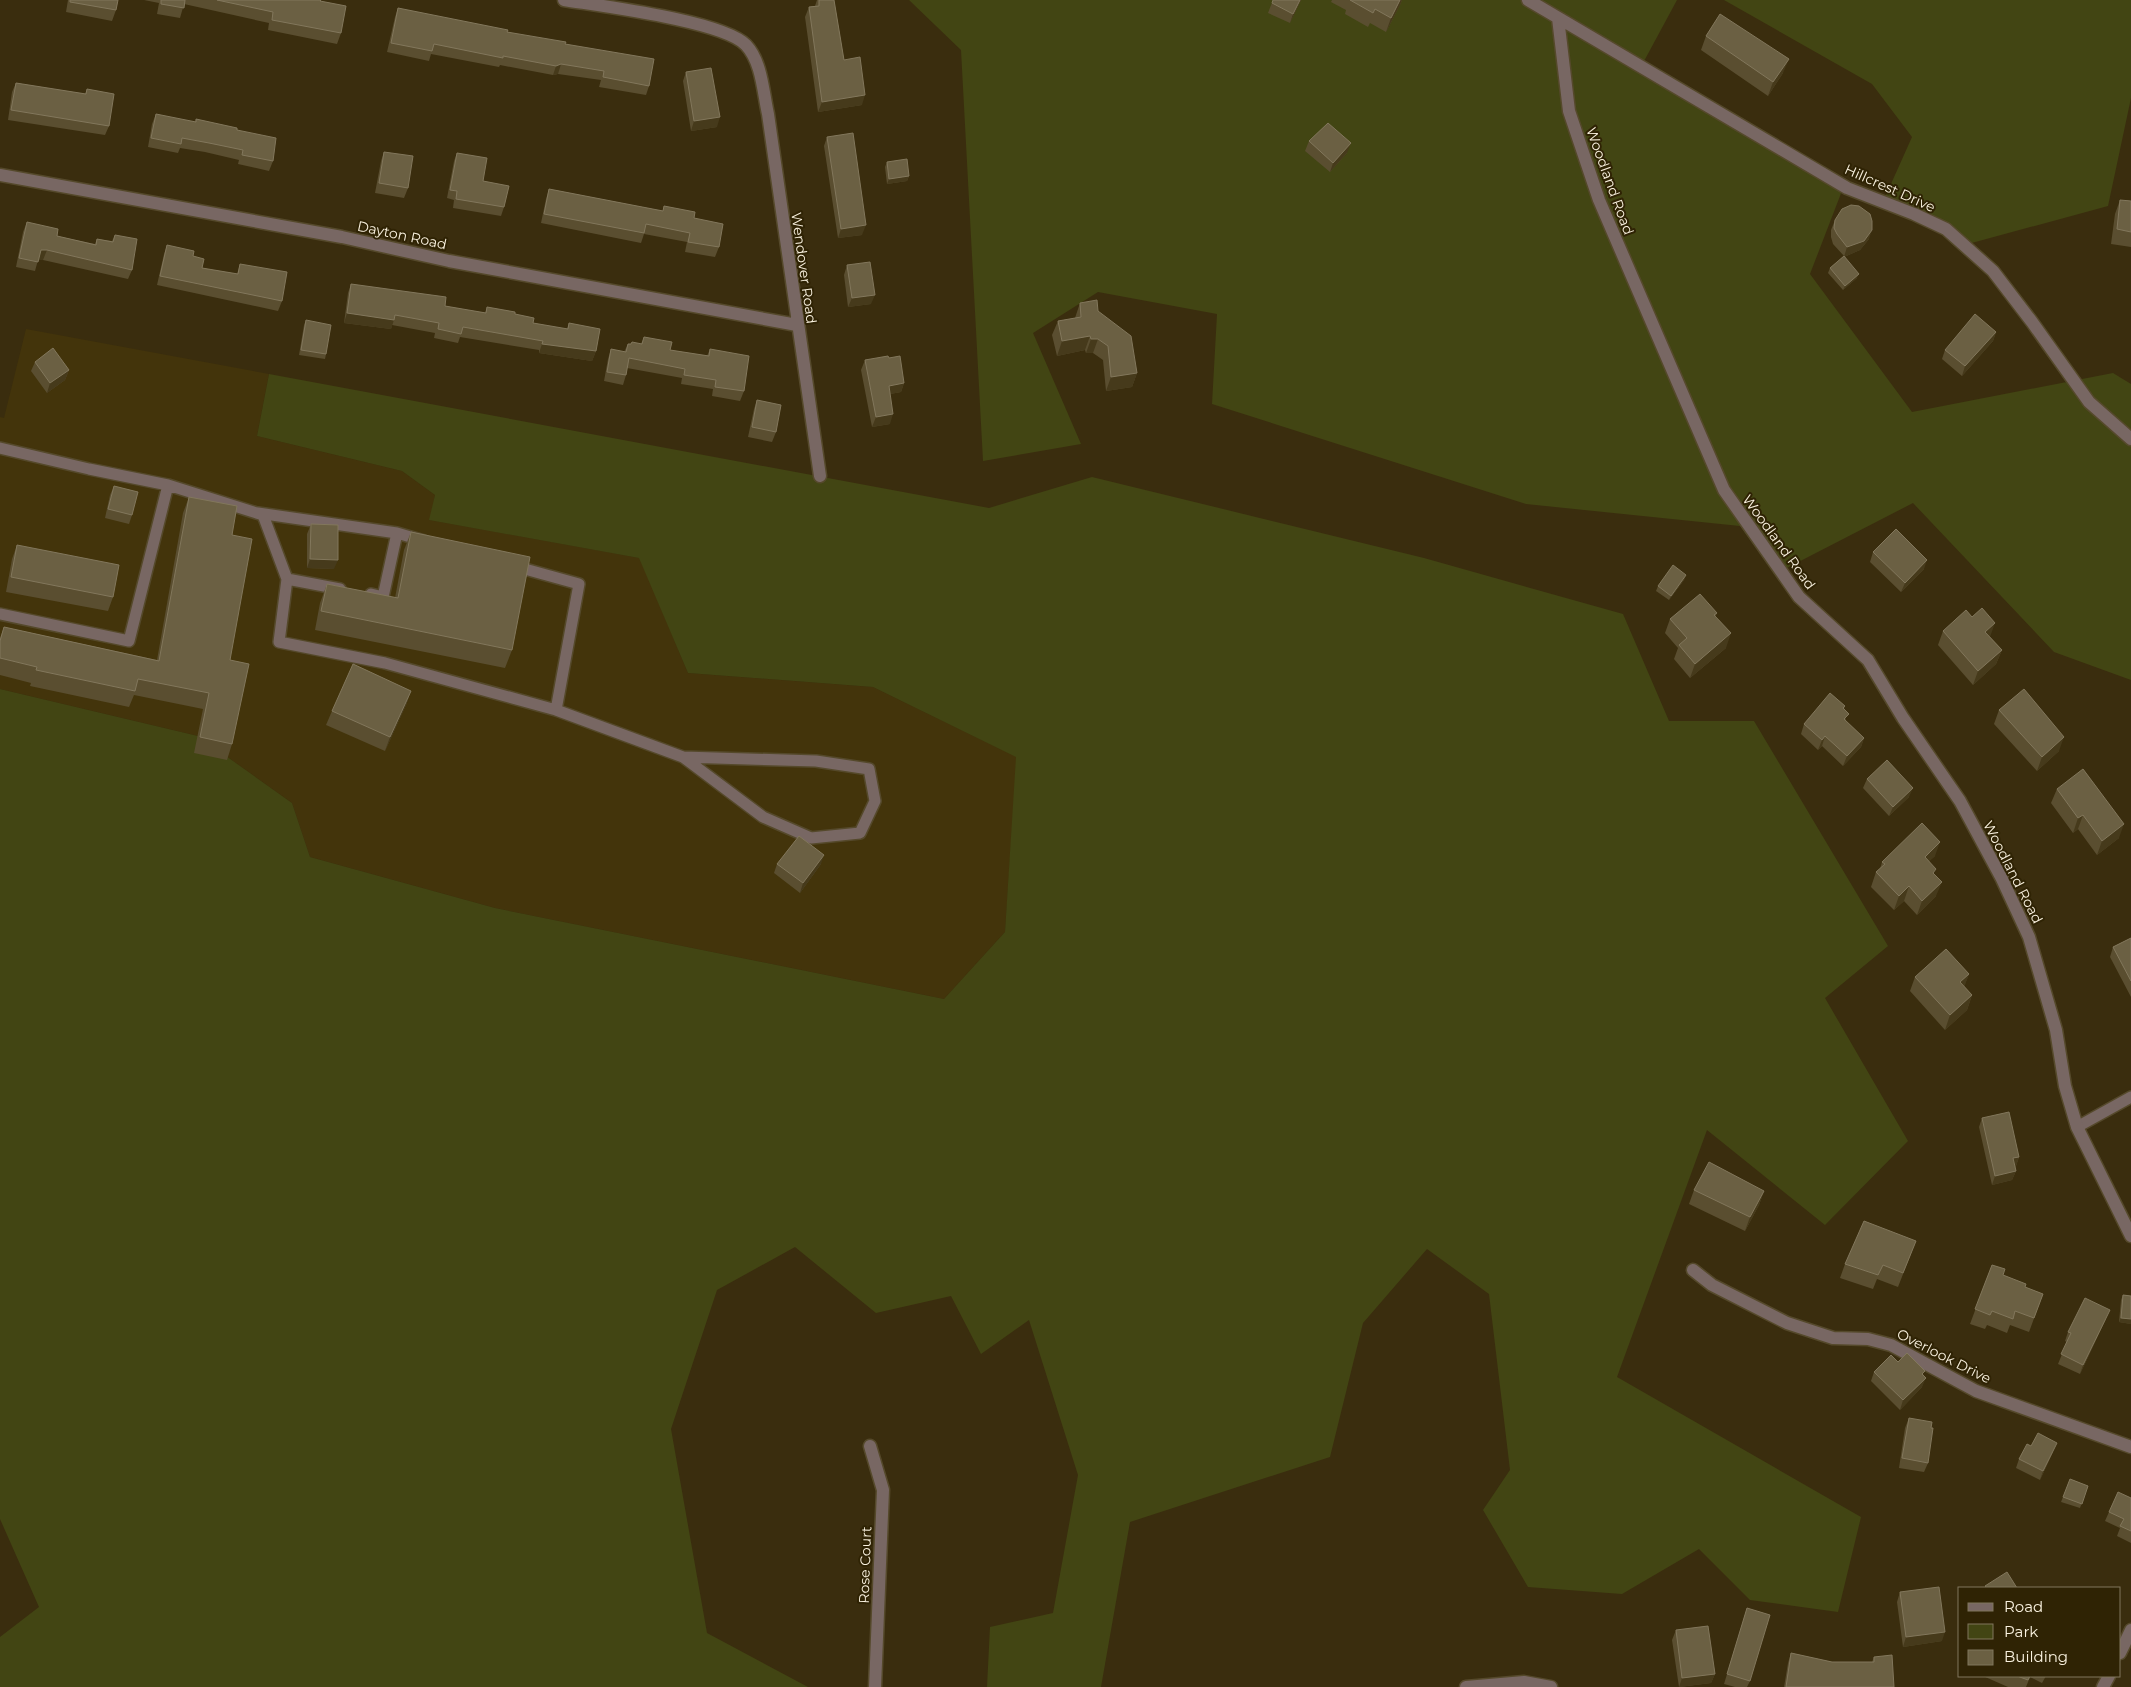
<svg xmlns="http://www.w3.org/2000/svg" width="2131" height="1687" font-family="Montserrat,sans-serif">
	<rect width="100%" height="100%" fill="#3a2d0e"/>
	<path fill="#43340b" d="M26,329L269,374L257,436L402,471L435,495L430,520L640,558L688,673L873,687L1017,757L1005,932L944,999L495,908L310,857L292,803L198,736L0,689V417L4,418Z"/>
	<path fill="#424513" d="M909,0H1677L1643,63L1845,183L1810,274L1912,412L2113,373L2131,384V680L2054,652L1913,503L1775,574L1740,526L1526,504L1212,404L1217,314L1098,292L1033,333L1081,444L983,461L961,50Z
		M1724,0H2131V98L2108,206L1968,244L1882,204L1912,137L1872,84Z
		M269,374L989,508L1092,477L1424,558L1623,614L1669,721H1754L1888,946L1825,998L1908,1141L1825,1225L1707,1130L1617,1377L1861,1517L1838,1612L1750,1600L1699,1549L1622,1594L1528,1587L1483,1510L1510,1470L1489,1294L1427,1249L1363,1323L1330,1457L1130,1522L1101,1687H987L990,1627L1053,1613L1078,1475L1029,1320L981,1354L951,1296L876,1313L795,1247L717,1290L671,1429L707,1633L808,1687H0V1637L39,1607L0,1519V689L198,736L292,803L310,857L495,908L944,999L1005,932L1016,757L873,687L688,673L639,558L429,520L435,495L402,471L257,436Z"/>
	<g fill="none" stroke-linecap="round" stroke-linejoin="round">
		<defs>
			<path id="service" d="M0,448L89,469L168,485L129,641L0,614
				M168,485L263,515L287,579L279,642L385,663L556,710L683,757L763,817L811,838L860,833L875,801L869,769L816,761L683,757
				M258,513L397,533L383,597L371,594
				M397,533L424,541
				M514,566L579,584L556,710
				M287,579L340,589
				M2077,1127L2131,1097"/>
			<path id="minor" d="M564,0C601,6 723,21 746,45C762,62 763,92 768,114L820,476
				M1528,0L1847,188L1914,214L1946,229L1993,271L2032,322L2089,402L2131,439
				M1558,18L1569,111L1599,200L1724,490L1799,597L1868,660L1903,718L1960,801L2002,879L2029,937L2056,1030L2065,1086L2077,1127L2131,1236
				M0,175L342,237L449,261L797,325
				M1693,1270L1712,1285L1787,1323L1833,1338L1868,1339L1891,1345L1976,1391L2131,1447
				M870,1446L883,1490L875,1687
				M2120,1653L2131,1630
				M1466,1687L1524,1682L1551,1687
				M2103,1687L2109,1676"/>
		</defs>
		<use href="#service" stroke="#55492b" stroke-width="14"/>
		<use href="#minor" stroke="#55492b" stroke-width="15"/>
		<use href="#service" stroke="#786763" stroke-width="11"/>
		<use href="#minor" stroke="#786763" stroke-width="12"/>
	</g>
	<path fill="#5a4e30" d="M68,0H118L116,10L112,21L66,12Z
		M144,0H321L320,1L341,33L337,44L268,30L269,23L184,4L180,18L157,14L159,3Z
		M817,0H834L844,60L862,105L818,112L805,17L809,7L815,6Z
		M1273,0H1301L1290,23L1268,13Z
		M1332,0H1402L1400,5L1386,32L1370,23L1368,27L1345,14L1346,10L1331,2Z
		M398,8L507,32L565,44L649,86L646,95L599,87L601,80L558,74L553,75L500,65L499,67L431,54L429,61L387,52L395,17Z
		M1706,36L1783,73L1768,96L1701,50Z
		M686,72L717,127L691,131L683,81Z
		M16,83L85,94L87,89L109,126L105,135L8,120L12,92Z
		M156,114L195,122L196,119L237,130L273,161L269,171L238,164L239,160L205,152L180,148L178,153L148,147L152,124Z
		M827,137L862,235L838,238L824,146Z
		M1309,141L1347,153L1330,172L1305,151Z
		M384,152L408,188L404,198L375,193L381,161Z
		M457,153L483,181L504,207L501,216L453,208L454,200L447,198L454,161Z
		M887,162L909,176L907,181L887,184L885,167Z
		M549,189L663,211L664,206L694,218L719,247L715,257L685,252L687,242L644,234L641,243L541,223L546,199Z
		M2120,200L2131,201V200V247L2111,244L2115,214Z
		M1835,220L1869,239L1860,250L1844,257L1857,278L1843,290L1828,273L1830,268L1844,256L1833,244L1831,237V230Z
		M27,222L57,236L95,244L97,239L112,241L115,235L132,270L128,279L43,260H38L35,271L16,267L23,232Z
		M167,245L193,256L202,268L237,274L240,264L282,301L278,311L157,285L164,254Z
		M847,265L871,304L848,307L844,275Z
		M351,284L445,306L485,313L487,307L515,314L533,323L567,329L569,323L596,351L592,361L539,353V350L460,337L458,343L434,338L435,333L392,325L391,329L344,323L348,293Z
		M1080,303L1098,311L1137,373L1132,387L1106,391L1103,360L1093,353H1086L1085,350L1057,356L1052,335L1058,321L1075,318Z
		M306,320L326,354L325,359L299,355L304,325Z
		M1996,332L1993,341L1962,376L1942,359L1945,350Z
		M644,337L670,350L707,356L710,349L744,391L740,401L712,396L713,389L681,384L682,378L627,368L626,375L623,385L604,381L608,359L611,349L624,352L628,344H641Z
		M889,358L904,383L901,392L890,394V424L872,427L861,370L865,360Z
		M35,362L69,370L65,380L47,393L31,371Z
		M757,400L776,432L772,442L748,437L754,409Z
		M114,486L132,515L129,524L105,518L110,495Z
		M189,497L232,535L230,660L232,744L227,760L194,753L203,709L134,695L129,707L30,686L31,683L0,675V638L4,627L157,660L183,513Z
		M311,524L334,569L307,568V534Z
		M411,532L512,650L505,668L315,630L320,603L327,584L395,598L404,550Z
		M17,545L113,597L108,611L6,592L12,559Z
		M1873,552L1924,569L1901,592L1870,562Z
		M1686,575L1684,580L1669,600L1656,591L1658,586Z
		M1717,613L1715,617L1726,648L1690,678L1674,659L1678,648L1665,633L1670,619Z
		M1972,617L2002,650L1996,664L1973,685L1938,645L1943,631Z
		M411,691L406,705L385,751L326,725L332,711Z
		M1845,706L1844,709L1846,721L1864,738L1861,747L1843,766L1822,746L1818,750L1801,734L1804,724Z
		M1999,710L2059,751L2037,771L1994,724Z
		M1867,779L1909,797L1889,816L1863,788Z
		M2057,789L2119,838L2097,855L2078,829L2073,833L2051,803Z
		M1935,856L1929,861L1934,874L1936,896L1917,915L1904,901L1894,910L1871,887L1876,872L1880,869L1882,862Z
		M777,864H821L800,893L774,873Z
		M2131,938V997L2110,957L2113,947Z
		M1969,974L1964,986L1972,995L1967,1010L1945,1030L1910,991L1915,977Z
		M1982,1118L2019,1157L2016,1166L2015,1167L2016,1171L2012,1180L1992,1185L1979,1127Z
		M1694,1190L1764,1191L1759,1205L1745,1231L1689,1204Z
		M1916,1241L1898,1287L1877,1279L1873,1289L1840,1278L1845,1264Z
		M1992,1265L2003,1275L2025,1287L2043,1294L2029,1332L2010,1325L2007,1333L1987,1325L1985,1329L1970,1324Z
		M2123,1295L2131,1296V1324L2119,1322L2121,1300Z
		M2106,1319L2080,1374L2058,1364L2067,1342L2065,1341L2068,1332Z
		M1898,1362L1924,1375L1922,1387L1900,1410L1871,1381L1874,1372Z
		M1909,1418L1928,1463L1924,1472L1899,1468L1905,1428Z
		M2031,1446L2053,1452L2040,1480L2016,1468L2019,1459Z
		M2070,1479L2088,1486L2080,1508L2061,1502Z
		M2131,1498V1543L2117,1536L2120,1528L2105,1521L2109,1512Z
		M1900,1592L1942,1641L1903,1647L1897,1602Z
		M1747,1608L1750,1681L1747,1687H1735L1724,1684Z
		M1676,1630L1715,1674L1711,1683L1679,1687L1672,1640Z
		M1791,1653L1832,1662H1872L1874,1657L1894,1687H1784L1788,1663Z
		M1983,1676H2046L2042,1683L2030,1677L2026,1687H2008Z"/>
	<path fill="#463a1b" d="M1300,0H1301L1290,23L1293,14Z
		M1400,0H1402L1400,5L1386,32L1391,18Z
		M1789,59L1783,73L1768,96L1773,82Z
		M561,64L558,74L553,75L556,66Z
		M865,95L862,105L818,112L822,102Z
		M720,117L717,127L691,131L694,121Z
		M1351,143L1347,153L1330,172L1333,163Z
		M909,176L907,181L887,184L889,179Z
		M866,225L862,235L838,238L841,229Z
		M1872,230L1869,239L1860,250L1844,257L1847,247Z
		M41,250H47L43,260H37Z
		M1859,274L1857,278L1843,290L1845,286Z
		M875,295L871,304L848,307L852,298Z
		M347,313L394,320L391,329L344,323Z
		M1996,332L1993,341L1962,376L1965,366Z
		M1090,336L1085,350L1057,356L1062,341Z
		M1091,339H1098L1093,353H1086Z
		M542,344L596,351L592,361L539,353Z
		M69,370L65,380L47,393L50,383Z
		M1137,373L1132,387L1106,391L1111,377Z
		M904,383L901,392L885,395L889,386Z
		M893,414L890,424L872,427L876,417Z
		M310,559L338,560L334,569L307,568Z
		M1927,560L1924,569L1901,592L1905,583Z
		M1686,575L1684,580L1669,600L1671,596Z
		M1995,623L1990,637L1985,632Z
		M1731,633L1726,648L1690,678L1695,664Z
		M2002,650L1996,664L1973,685L1978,671Z
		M411,691L406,705L385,751L390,737Z
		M1825,736L1822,746L1818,750L1822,740Z
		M2064,737L2059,751L2037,771L2042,757Z
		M1864,738L1861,747L1843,766L1847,756Z
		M1913,788L1909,797L1889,816L1893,807Z
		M2083,815L2078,829L2073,833L2078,818Z
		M2124,824L2119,838L2097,855L2102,841Z
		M1940,842L1935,856L1919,871L1925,857Z
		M824,855L821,864L800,893L803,883Z
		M1942,882L1936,896L1917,915L1922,901Z
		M1909,886L1904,901L1894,910L1899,896Z
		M1969,974L1964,988L1960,982Z
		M1972,995L1967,1010L1945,1030L1950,1015Z
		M2019,1157L2016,1166L2009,1168L2013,1158Z
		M2016,1171L2012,1180L1992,1185L1995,1176Z
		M1764,1191L1759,1205L1745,1231L1750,1217Z
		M2110,1310L2106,1319L2080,1374L2083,1365Z
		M2121,1318L2131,1319V1324L2119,1322Z
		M1926,1378L1922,1387L1900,1410L1903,1400Z
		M2057,1443L2053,1452L2040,1480L2043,1471Z
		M1945,1632L1942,1641L1903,1647L1906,1637Z
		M1715,1674L1711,1683L1679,1687L1682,1678Z"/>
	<path fill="#6b6043" stroke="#82775c" d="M70,0H118L116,10L70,2Z
		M161,0H185L184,8L161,4Z
		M217,0H321L320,1L346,6L341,33L272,20L273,12Z
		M819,0H834L844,60L860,57L865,95L822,102L809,7L819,6Z
		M1273,0H1300L1293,14L1272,3Z
		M1350,0H1400L1391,18L1375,9L1373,13Z
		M398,8L508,30L507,32L566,42L565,44L654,59L649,86L603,77L604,71L561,64L556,66L503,56V58L434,44L432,51L391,43Z
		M1720,14L1789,59L1773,82L1706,36Z
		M711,68L720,117L694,121L686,72Z
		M16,83L86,94L87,89L114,94L109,126L11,110Z
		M156,114L196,122V119L237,128V130L276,138L273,161L242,155L243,150L209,143L182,138L181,144L151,138Z
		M1328,123L1351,143L1333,163L1309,141Z
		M853,133L866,225L841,229L827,137Z
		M384,152L413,156L408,188L379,183Z
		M457,153L487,158L483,181L509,186L504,207L456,199L457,191L450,190Z
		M907,159L909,176L889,179L887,162Z
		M549,189L663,211L664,206L695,212L694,218L723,224L719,247L688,242L690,233L646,224L644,233L544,214Z
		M2120,200L2131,201V232L2117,229Z
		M1851,205L1859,206L1870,214L1872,221V230L1864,241L1847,247L1837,234L1834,228L1835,220L1842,209Z
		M27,222L58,229L57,236L96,245L97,239L113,242L115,235L137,239L132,270L47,250H41L38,262L19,258Z
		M167,245L194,251L193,256L204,259L202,268L238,274L240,264L287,272L282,301L160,276Z
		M1844,256L1859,274L1845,286L1830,268Z
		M870,262L875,295L852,298L847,265Z
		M351,284L446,297L445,306L486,313L487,307L515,312V314L534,318L533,323L568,329L569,323L600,329L596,351L542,344L543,341L463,327L461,334L438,329L439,323L395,315L394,320L347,313Z
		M1097,300L1098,311L1131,336L1137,373L1111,377L1108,346L1098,339H1091L1090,336L1062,341L1058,321L1081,317L1080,303Z
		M1975,314L1996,332L1965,366L1945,350Z
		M306,320L331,325L326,354L301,350Z
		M644,337L672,342L670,350L709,356L710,349L749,356L744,391L715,387L716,380L684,375L685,369L629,358L626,375L607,372L611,349L626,352L628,344H631L632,342L642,344Z
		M53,348L69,370L50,383L35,362Z
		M888,356L889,358L900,356L904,383L889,386L893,414L876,417L865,360Z
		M757,400L781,405L776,432L752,427Z
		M114,486L138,492L132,515L108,509Z
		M189,497L237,506L232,535L252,539L230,660L249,664L232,744L200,737L209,693L138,679L135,691L36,670L37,667L0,658V641L4,627L159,661Z
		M311,524L338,525V560L310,559Z
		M1896,529L1927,560L1905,583L1873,552Z
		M411,532L530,557L512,650L321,611L327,584L398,598Z
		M17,545L119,565L113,597L11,577Z
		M1673,565L1686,575L1671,596L1658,586Z
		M1700,594L1717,613L1714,615L1731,633L1695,664L1679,645L1687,638L1670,619Z
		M1982,608L1995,623L1985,632L2002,650L1978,671L1943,631L1966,610L1972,617Z
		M353,664L411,691L390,737L332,711Z
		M2024,689L2064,737L2042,757L1999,710Z
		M1830,693L1845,706L1843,708L1849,714L1844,719L1864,738L1847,756L1825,736L1822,740L1804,724Z
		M1887,760L1913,788L1893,807L1867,779Z
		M2083,769L2124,824L2102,841L2083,815L2078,818L2057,789Z
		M1922,823L1940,842L1925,857L1936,869L1933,873L1942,882L1922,901L1909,886L1899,896L1876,872L1885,864L1882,862Z
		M799,836L824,855L803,883L777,864Z
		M2131,938V981L2113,947Z
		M1946,949L1969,974L1960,982L1972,995L1950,1015L1915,977Z
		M2009,1112L2019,1157L2013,1158L2016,1171L1995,1176L1982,1118Z
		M1709,1162L1764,1191L1750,1217L1694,1190Z
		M1864,1221L1916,1241L1903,1273L1883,1265L1878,1275L1845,1264Z
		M1992,1265L2005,1269L2003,1275L2026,1284L2025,1287L2043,1294L2034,1318L2015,1311L2013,1319L1992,1311L1990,1315L1975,1309Z
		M2123,1295L2131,1296V1319L2121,1318Z
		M2085,1298L2110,1310L2083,1365L2061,1354L2071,1333L2068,1332Z
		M1907,1353L1925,1371L1922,1374L1926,1378L1903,1400L1874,1372L1891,1355L1898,1362Z
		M1909,1418L1932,1422L1931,1428H1933L1928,1463L1902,1458Z
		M2038,1433L2057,1443L2043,1471L2019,1459L2027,1444L2031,1446Z
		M2070,1479L2088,1486L2082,1504L2063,1497Z
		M2118,1492L2131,1498V1531L2120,1526L2124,1519L2109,1512Z
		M2007,1572L2017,1588H1987L1985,1586Z
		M1939,1587L1945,1632L1906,1637L1900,1592Z
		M1747,1608L1770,1615L1750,1681L1727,1674Z
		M1708,1626L1715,1674L1682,1678L1676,1630Z
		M1791,1653L1832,1662H1874V1657L1892,1655L1894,1687H1786Z
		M2017,1676H2030L2028,1680Z"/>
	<g text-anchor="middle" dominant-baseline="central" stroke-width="4" stroke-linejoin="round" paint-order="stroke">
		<g font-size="14" fill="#faf2e0" stroke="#2f2304">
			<text transform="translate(1610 181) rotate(70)">Woodland Road</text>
			<text transform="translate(1890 188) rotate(24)">Hillcrest Drive</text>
			<text transform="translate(402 235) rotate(12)">Dayton Road</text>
			<text transform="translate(804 268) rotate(82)">Wendover Road</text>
			<text transform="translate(1779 542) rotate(54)">Woodland Road</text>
			<text transform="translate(2013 872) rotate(63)">Woodland Road</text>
			<text transform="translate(1944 1356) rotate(27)">Overlook Drive</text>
			<text transform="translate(865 1565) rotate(-88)">Rose Court</text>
		</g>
	</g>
	<rect x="1958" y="1587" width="162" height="90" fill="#2f2304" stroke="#80765c"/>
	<rect x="1968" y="1603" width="25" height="8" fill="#786763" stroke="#80765c"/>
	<text x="2004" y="1612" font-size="15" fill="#faf2e0">Road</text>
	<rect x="1968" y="1624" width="25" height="15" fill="#424513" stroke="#80765c"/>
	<text x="2004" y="1637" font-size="15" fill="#faf2e0">Park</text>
	<rect x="1968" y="1650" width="25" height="15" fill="#6b6043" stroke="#80765c"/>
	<text x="2004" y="1662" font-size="15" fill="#faf2e0">Building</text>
</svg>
